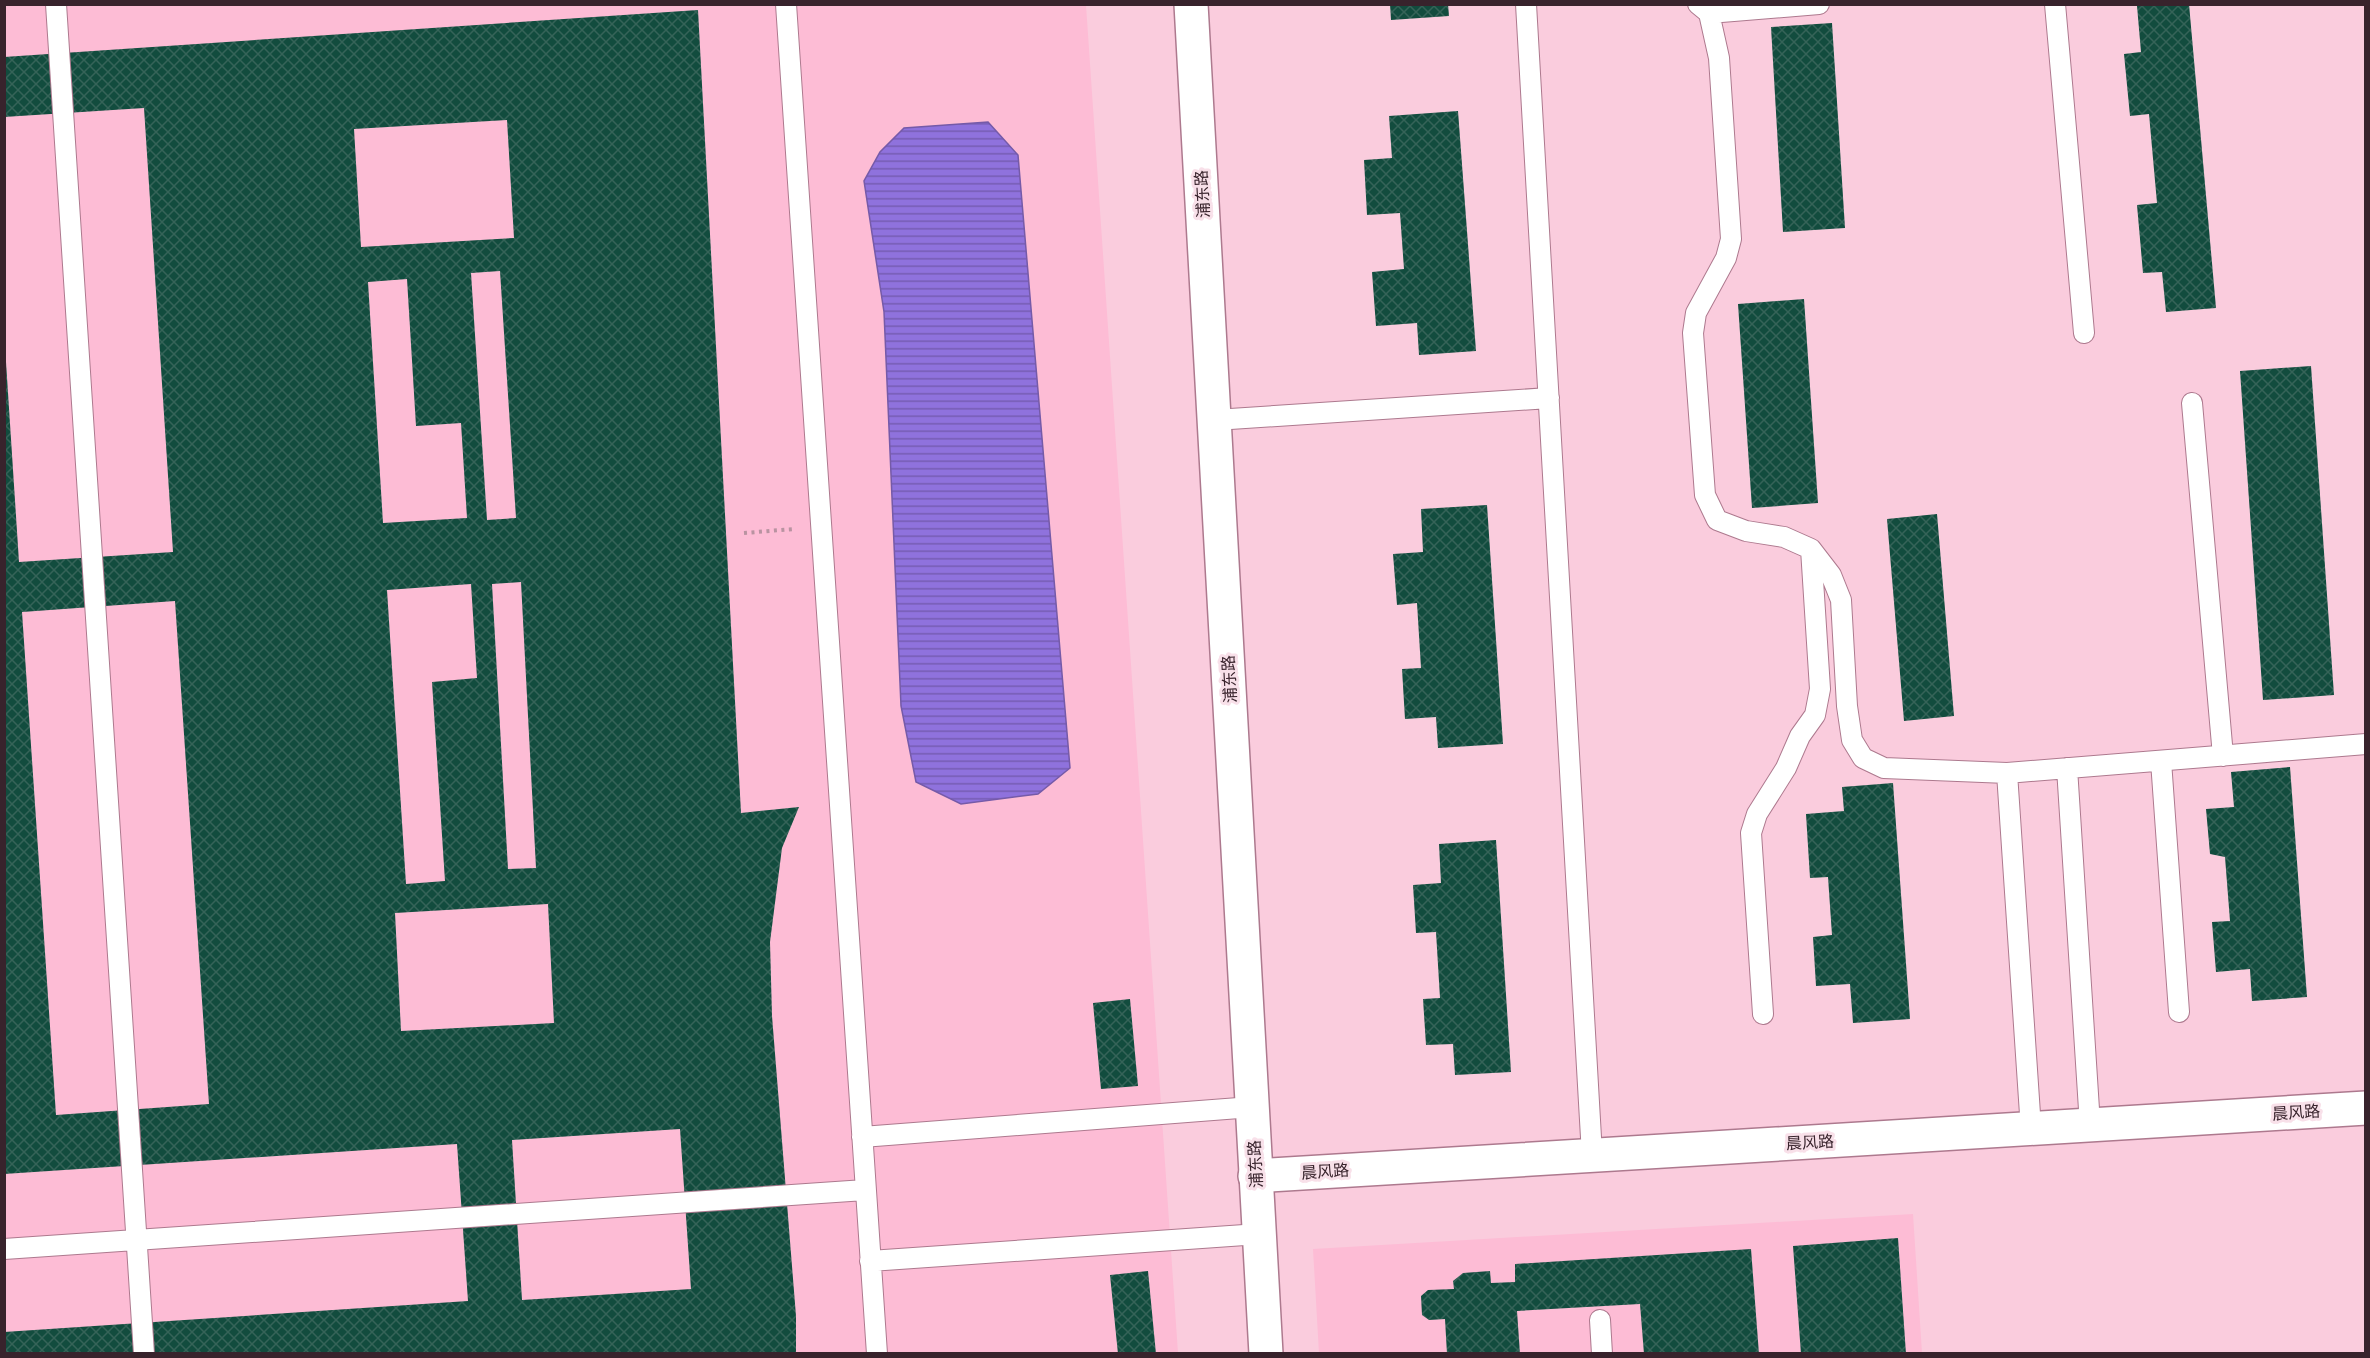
<svg xmlns="http://www.w3.org/2000/svg" width="2370" height="1358" font-family="Merriweather,'Noto Sans SC',serif">
	<defs>
		<pattern id="water-rules" width="6" height="5" patternUnits="userSpaceOnUse" patternTransform="scale(1.5)"><rect width="6" height="5" fill="#8f72dd"/><path d="M0 2.5h6" fill="none" stroke="#765db3"/></pattern>
		<pattern id="building-cross-hatch" width="8" height="8" patternUnits="userSpaceOnUse" patternTransform="scale(1.5)"><rect width="8" height="8" fill="#124c3e"/><path d="M0 0l8 8M0 8l8-8" fill="none" stroke="#356358"/></pattern>
	</defs>
	<rect width="100%" height="100%" fill="#faccdd"/>
	<path fill="#fdbcd5" d="M5,5H1086L1178,1353L5,1354Z
		M1913,1214L1922,1353H1319L1313,1249Z"/>
	<path fill="url(#water-rules)" stroke="#755aa8" stroke-width="1.5" d="M988,122L1018,155L1070,768L1038,794L961,804L916,782L901,706L884,312L864,181L880,152L904,128Z"/>
	<path fill="url(#building-cross-hatch)" fill-rule="evenodd" d="M1390,4H1448L1449,16L1391,20Z
		M2152,4H2189L2216,308L2166,312L2162,272L2143,273L2137,205L2157,203L2149,114L2130,116L2124,54L2141,52L2137,6Z
		M698,10L741,813L799,807L782,848L770,942L772,1016L796,1316V1354H4V1332L468,1301L457,1144L4,1174V362H6L19,562L173,552L144,108L4,117V57ZM507,120L514,238L361,247L354,129ZM500,271L516,518L487,520L471,273ZM407,279L416,426L461,423L467,518L383,523L368,282ZM521,582L536,868L508,869L492,584ZM471,584L477,678L432,682L445,881L406,884L387,590ZM175,601L209,1104L56,1115L22,612ZM548,904L554,1023L401,1031L395,913ZM680,1129L691,1289L522,1300L512,1140Z
		M1832,23L1845,228L1783,232L1771,27Z
		M1458,111L1476,351L1419,355L1417,323L1376,326L1372,272L1404,269L1400,213L1367,215L1364,160L1392,158L1389,116Z
		M1804,299L1818,503L1752,508L1738,304Z
		M2311,366L2334,695L2263,700L2240,371Z
		M1487,505L1503,744L1438,748L1436,717L1405,719L1402,669L1421,668L1417,603L1397,605L1393,554L1423,552L1421,509Z
		M1937,514L1954,716L1904,721L1887,519Z
		M2290,767L2307,997L2252,1001L2250,969L2216,972L2212,922L2230,921L2225,857L2210,854L2206,809L2234,807L2231,772Z
		M1893,783L1910,1019L1853,1023L1850,984L1816,986L1813,937L1832,935L1828,877L1810,878L1806,814L1844,811L1842,787Z
		M1496,840L1511,1072L1455,1075L1453,1044L1426,1045L1423,999L1440,998L1436,932L1416,933L1413,885L1441,883L1439,844Z
		M1130,999L1138,1086L1101,1089L1093,1003Z
		M1898,1238L1906,1354H1801L1793,1246Z
		M1751,1249L1759,1354H1644L1640,1304L1517,1311L1520,1354H1447L1445,1319L1429,1320L1422,1315L1421,1296L1428,1290L1454,1289L1453,1281L1463,1273L1490,1271L1491,1283L1515,1282V1264Z
		M1148,1271L1156,1354H1118L1110,1275Z"/>
	<g fill="none" stroke-linecap="round" stroke-linejoin="round">
		<defs>
			<path id="lane" d="M56,4L144,1354
				M786,4L877,1354
				M1526,4L1592,1155
				M1698,4L1709,13L1719,58L1731,239L1726,258L1696,313L1693,333L1705,495L1717,520L1746,531L1784,537L1811,549L1831,575L1841,600L1847,706L1852,740L1863,758L1884,768L2007,773L2366,744
				M2055,4L2084,333
				M1709,13L1819,4
				M2192,403L2223,756
				M1215,420L1549,398
				M2161,761L2179,1012
				M2067,768L2090,1125
				M2007,773L2031,1129
				M1763,1014L1751,833L1757,814L1786,768L1800,736L1815,715L1820,689L1811,549
				M862,1137L1252,1107
				M4,1249L865,1190
				M870,1261L1259,1234
				M1600,1320L1602,1354"/>
			<path id="street" d="M1255,1176L2366,1108"/>
			<path id="secondary" d="M1191,4L1266,1354"/>
		</defs>
		<use href="#lane" stroke="#ad798e" stroke-width="22"/>
		<use href="#street" stroke="#ad798e" stroke-width="36"/>
		<use href="#secondary" stroke="#ad798e" stroke-width="36"/>
		<path stroke="#b993a1" stroke-width="4" stroke-dasharray="3 4.5" stroke-linecap="butt" d="M744,533L794,529"/>
		<use href="#lane" stroke="#fff" stroke-width="20"/>
		<use href="#street" stroke="#fff" stroke-width="33"/>
		<use href="#secondary" stroke="#fff" stroke-width="33"/>
	</g>
	<g text-anchor="middle" dominant-baseline="central" stroke-width="6" stroke-linejoin="round" paint-order="stroke">
		<g font-size="16" fill="#38232c" stroke="#f8e0e9">
			<text transform="translate(1202 194) rotate(-93)">浦东路</text>
			<text transform="translate(1229 679) rotate(-93)">浦东路</text>
			<text transform="translate(2296 1112) rotate(-4)">晨风路</text>
			<text transform="translate(1810 1142) rotate(-3)">晨风路</text>
			<text transform="translate(1255 1164) rotate(-93)">浦东路</text>
			<text transform="translate(1325 1171) rotate(-4)">晨风路</text>
		</g>
	</g>
	<rect width="2370" height="1358" fill="none" stroke="#38232c" stroke-width="12"/>
</svg>
